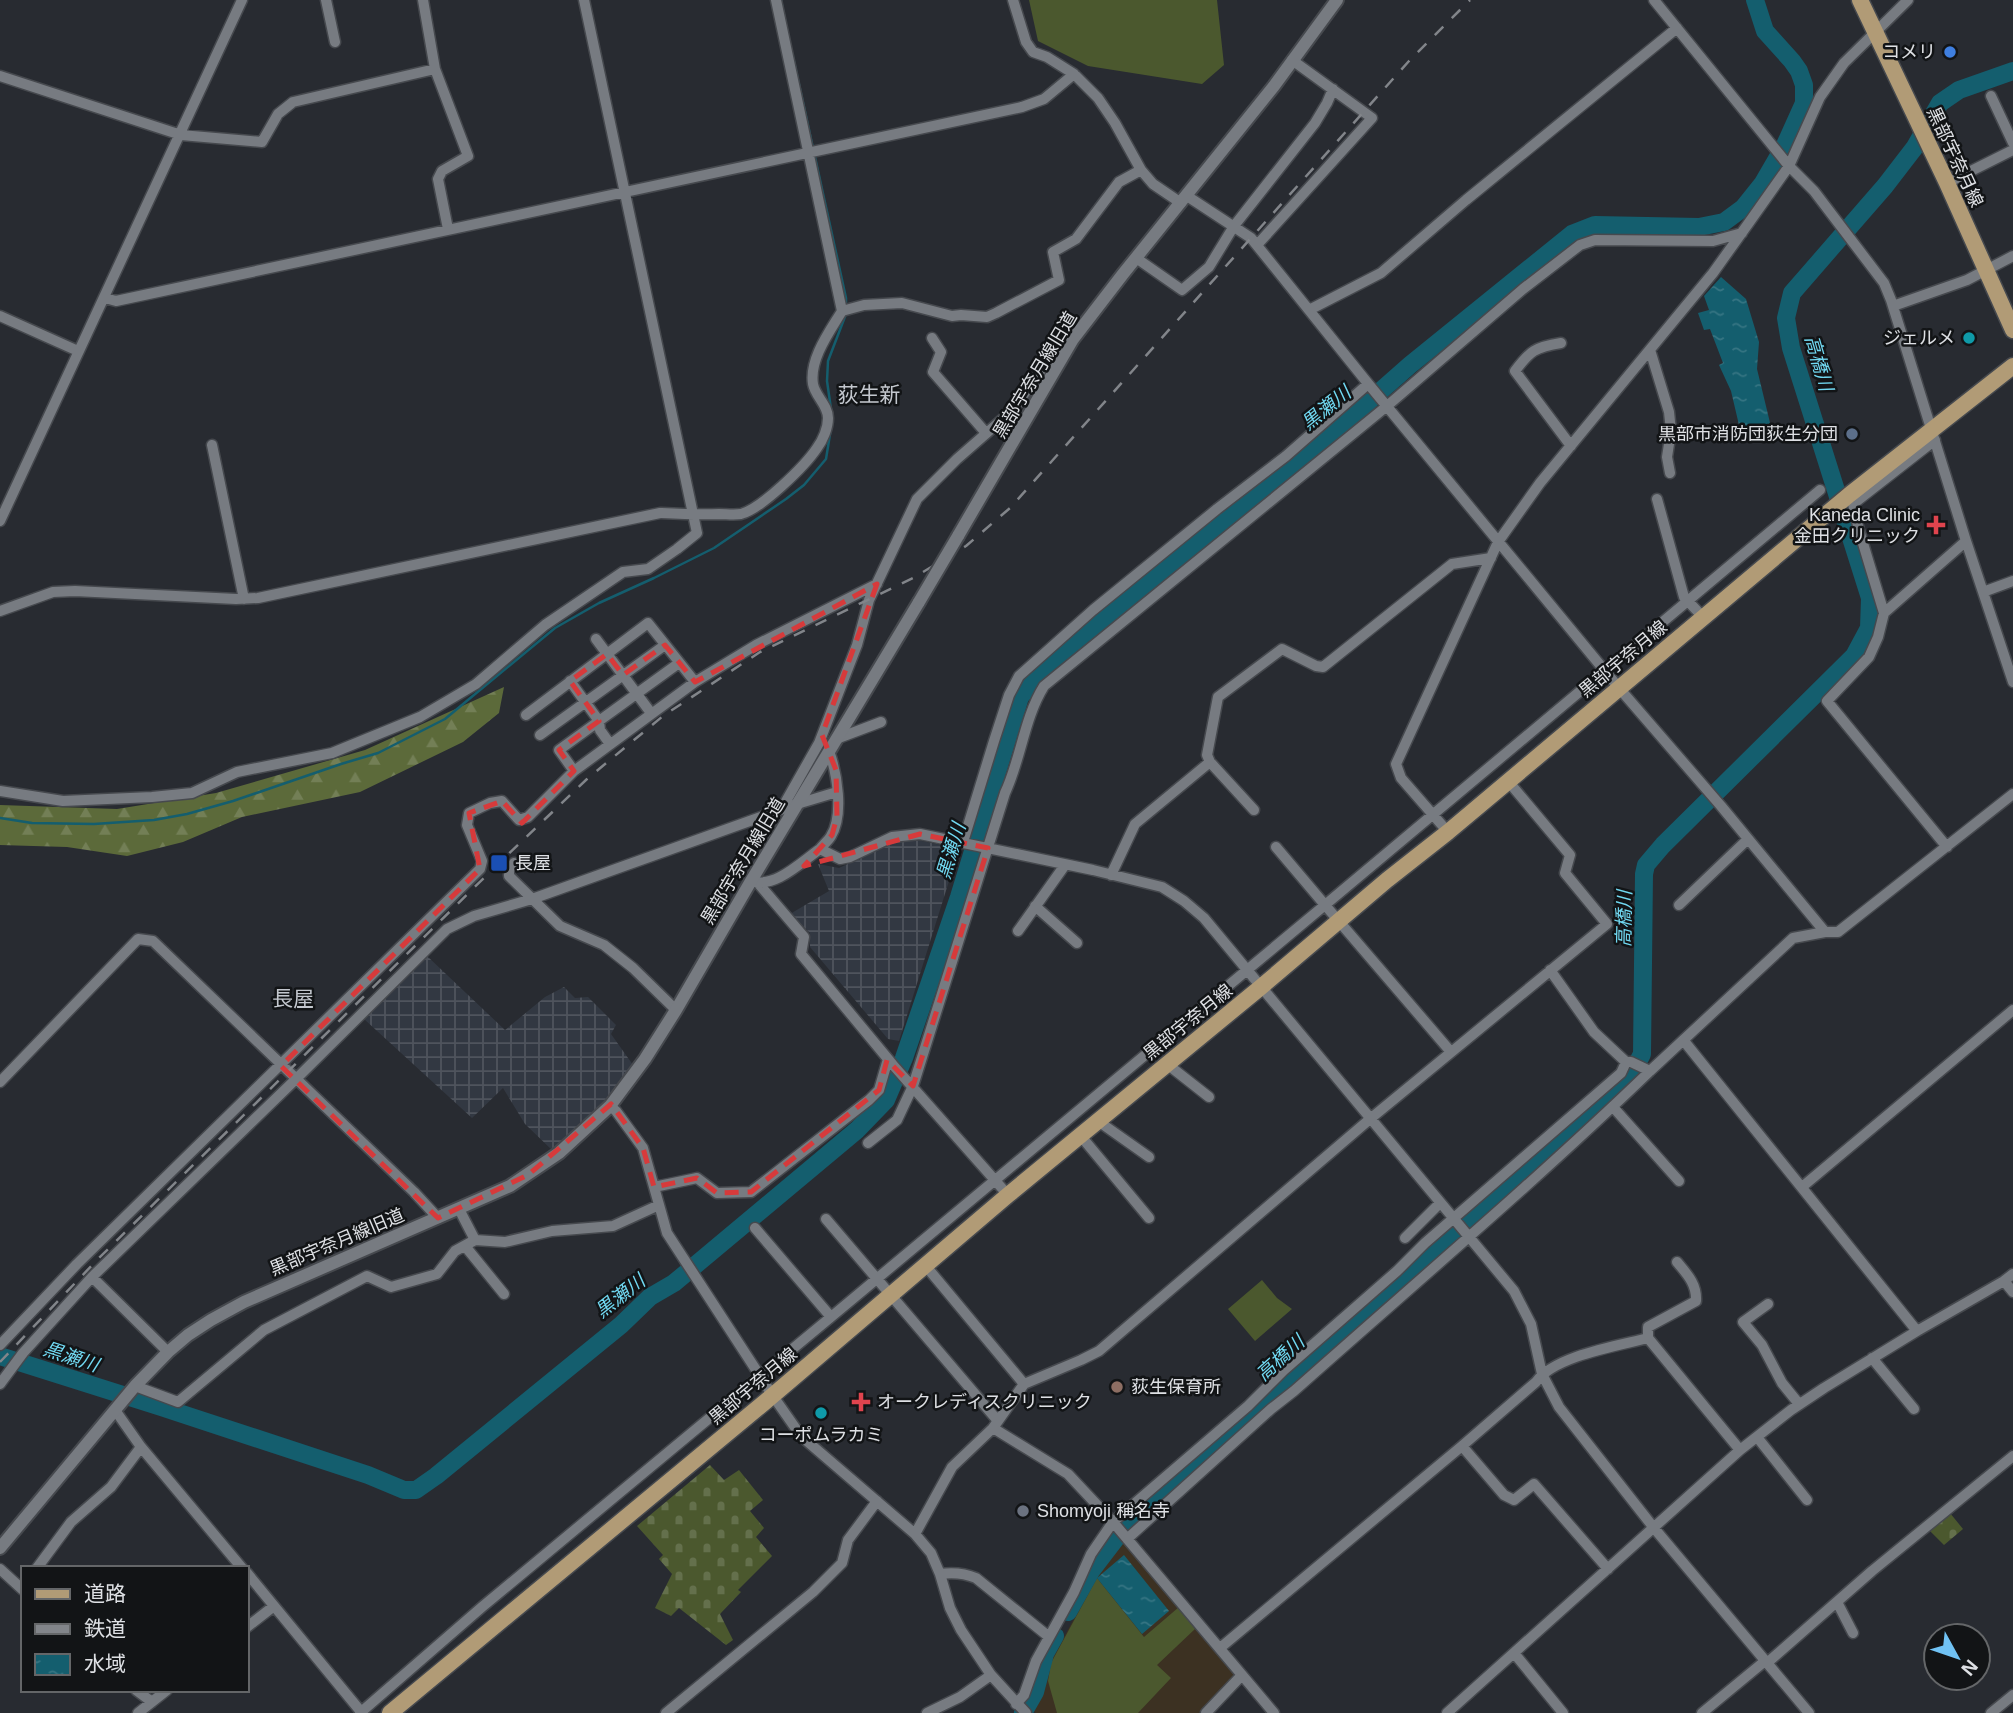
<svg xmlns="http://www.w3.org/2000/svg" width="2013" height="1713" font-family="Helvetica,'Noto Sans JP',sans-serif">
	<defs>
		<pattern id="industrial-grid" width="8" height="8" patternUnits="userSpaceOnUse" patternTransform="scale(1.75)"><rect width="8" height="8" fill="#323842"/><path d="M0 4h8M4 0v8" fill="none" stroke="#4f545d"/></pattern>
		<pattern id="forest-firs" width="22" height="20" patternUnits="userSpaceOnUse" patternTransform="scale(1.75)"><rect width="22" height="20" fill="#5c6a3a"/><path d="M5 1l3.5 6h-7zM16 11l3.5 6h-7z" fill="#737f56"/></pattern>
		<pattern id="cemetery-stones" width="16" height="16" patternUnits="userSpaceOnUse" patternTransform="scale(1.75)"><rect width="16" height="16" fill="#4b582e"/><path d="M2 7V4a2 2 0 0 1 4 0v3zM10 15v-3a2 2 0 0 1 4 0v3z" fill="#64704c"/></pattern>
		<pattern id="water-ripples" width="26" height="14" patternUnits="userSpaceOnUse" patternTransform="scale(1.75)"><rect width="26" height="14" fill="#145e6e"/><path d="M2 4q2-2 4 0t4 0M15 11q2-2 4 0t4 0" fill="none" stroke="#367583"/></pattern>
	</defs>
	<rect width="100%" height="100%" fill="#282b31"/>
	<path fill="url(#industrial-grid)" d="M898,841H922L959,849L899,1041L888,1039L810,947V933L790,914L829,891L818,864L839,868Z
		M427,956L505,1030L545,997L564,987L575,998L588,997L616,1025L611,1034L633,1065L586,1123L553,1151L525,1124L503,1088L472,1118L364,1019Z"/>
	<path fill="#3c3122" d="M1122,1540L1235,1675L1199,1713H1036L1032,1710L1038,1700L1048,1667L1100,1570Z"/>
	<path fill="url(#forest-firs)" d="M504,687L499,713L463,742L360,792L242,817L183,842L127,856L67,847L0,845V805L117,809L216,793L365,750Z"/>
	<path fill="url(#cemetery-stones)" d="M710,1465L724,1480L739,1470L763,1500L750,1511L764,1528L756,1537L772,1556L738,1590L741,1592L720,1614L733,1640L726,1645L679,1608L671,1616L655,1608L672,1574L659,1559L663,1555L637,1526Z
		M1950,1513L1963,1529L1944,1545L1930,1531Z"/>
	<path fill="#4b582e" d="M1029,0H1217L1224,65L1202,84L1088,66L1038,41Z
		M1262,1280L1277,1298L1292,1309L1255,1341L1228,1309Z
		M1097,1578L1144,1637L1179,1607L1195,1629L1157,1665L1171,1678L1138,1713H1057L1048,1681L1051,1663Z"/>
	<path fill="url(#water-ripples)" d="M1721,277L1746,299L1759,342L1757,369L1772,431L1743,442L1731,391L1719,365L1723,363L1710,329L1704,330L1698,313L1709,310L1704,296Z
		M1124,1555L1169,1611L1142,1634L1097,1578Z"/>
	<g fill="none" stroke-linecap="round" stroke-linejoin="round">
		<path stroke="#145e6e" stroke-width="2.5" d="M781,0L785,20
			M793,57L846,298V307
			M831,409L827,381L828,361L846,314
			M0,818L32,823L94,824L154,820L187,814L233,801L341,764L378,753L445,719L555,628L599,603L654,578L714,548L786,499L804,485L826,459L832,422"/>
		<path stroke="#145e6e" stroke-width="18" d="M0,1356L161,1407L368,1475L404,1490H416L436,1476L621,1325L650,1297L674,1283L857,1130L886,1100L904,1058L959,897L1020,697L1046,665L1351,417L1410,365L1572,234L1595,225L1699,227L1724,222L1743,208L1763,183L1785,145L1804,103V85L1799,71L1792,61L1765,31L1755,0
			M1068,1612L1091,1571L1130,1520L1335,1341L1630,1077L1642,1054L1644,874L1646,865L1663,845L1854,656L1869,628L1870,598L1791,348L1786,318L1792,293L1885,186L1915,147L1940,103L1959,90L2013,71
			M1023,1713L1035,1692L1045,1654L1055,1636"/>
		<defs>
			<path id="minor" d="M326,0L335,42
				M423,0L435,69L468,156L442,171L438,179L448,229
				M1013,0L1026,42L1033,52L1047,57L1074,74
				M1654,0L1789,166L1814,191L1884,283L1891,300L1966,541L2013,682
				M0,76L181,135L262,142L278,114L293,102L435,69
				M1991,96L2013,143
				M1947,183L2013,150
				M1187,196L1251,238L1366,381L1619,688L1721,806L1825,932
				M1257,245L1372,118L1292,60
				M1136,258L1182,290L1209,267L1234,226L1315,123L1327,103L1333,89
				M105,298L116,301L1022,107L1044,99L1074,74L1098,98L1115,123L1141,170L1153,184L1181,203
				M1893,306L1967,280L2013,256
				M1309,310L1381,273L1466,200L1677,28
				M842,311L864,305L902,303L952,316L961,315L987,317L996,313L1059,280L1053,252L1076,239L1119,182L1141,170
				M0,316L78,351
				M932,338L941,352L933,372L986,433
				M1561,343C1535,347 1530,351 1515,371L1571,446
				M1650,350L1669,412L1671,431L1667,457L1670,473
				M212,445L244,599
				M1657,499L1684,597L1703,617
				M0,521L242,0
				M1983,592L2013,581
				M0,611L53,592L75,591L236,599L258,598L660,513C680,514 699,515 719,514C726,514 734,515 741,514C761,509 805,466 817,448C823,440 828,428 828,418C828,405 815,396 813,384C809,359 830,331 842,311L776,0
				M1884,613L1859,530L1853,504L1935,440
				M596,639L651,713
				M570,681L599,721L600,730L610,744
				M526,715L648,623L695,682
				M540,735L665,645
				M836,739L881,722
				M574,771L559,750L679,663
				M0,791L63,801L152,797L192,793L237,772L332,753L420,717L476,684L545,625L623,572L648,569L677,549L697,533L584,0
				M781,810L819,743L857,645L869,600L917,499L957,459L1013,410L1055,350L1073,340
				M1254,810L1210,762L1207,755L1218,697L1282,649L1316,666L1323,667L1452,564L1491,558
				M1448,832L1401,778L1396,764L1498,542L1540,483L1713,273L1748,224L1789,166L1820,97L1844,63L1908,0
				M963,842L994,741L1009,695L1019,676L1093,610L1217,509L1286,456L1368,384
				M1276,847L1325,905L1820,490
				M1947,847L1827,701L1869,657L1878,637L1884,613L1966,541
				M820,849C823,845 829,840 831,836C844,815 837,773 829,751
				M514,863L509,870V876L560,926L604,945L633,968L676,1010
				M1111,875L1135,824L1210,762
				M751,881C775,889 801,862 820,849L840,859L850,857L892,837L920,834L1093,870L1162,887L1184,901L1204,918L1514,1291L1531,1324L1542,1374L1559,1407L1654,1528L1809,1713
				M758,883L804,937L801,954L893,1065L1008,1195
				M1679,905L1748,839
				M1035,906L1077,943
				M1018,931L1065,865
				M1550,970L1594,1032L1626,1062H1631L1650,1071L1793,938L1825,932H1838L2013,794
				M1684,1041L1917,1331
				M1167,1064L1209,1097
				M0,1082L138,939L153,941L414,1192L438,1218
				M610,1106L616,1111L643,1148L667,1233L773,1396L801,1436L915,1534L931,1553L940,1574L950,1608L961,1630L991,1675L1026,1713
				M1613,1107L1679,1181
				M1098,1121L1149,1157
				M1080,1135L1149,1218
				M868,1143L897,1120L913,1086L1005,793C1021,759 1024,718 1044,686L1387,406L1523,289L1580,245L1595,240L1713,241L1742,233
				M654,1187L697,1178L717,1193L751,1192L869,1100L879,1090L888,1059
				M1802,1187L2013,1010
				M826,1219L998,1421
				M755,1228L831,1317L1325,905L1451,1052
				M1405,1238L1440,1203
				M475,1240L505,1242L552,1231L613,1226L659,1205
				M465,1246L504,1294
				M925,1265L1024,1384
				M92,1277L168,1352
				M2004,1281L2013,1292
				M1768,1304L1743,1322L1762,1345L1782,1383L1799,1404
				M1648,1338V1327L1696,1301C1697,1284 1687,1274 1677,1262
				M0,1345L77,1264L480,869L482,861L467,825L469,813L490,803L502,801L519,820L528,817L574,771L695,682L756,645L877,584
				M1872,1358L1914,1409
				M0,1384L23,1353L92,1277L296,1079L447,929L474,916L532,899L797,804L837,792
				M135,1386L178,1402L264,1330L367,1276L391,1287L437,1274L455,1251L475,1240L459,1209
				M115,1410L141,1447L242,1568
				M993,1428L1068,1474L1113,1522L1274,1713
				M1757,1437L1807,1500
				M1462,1446L1504,1495L1514,1500L1534,1484L1608,1569
				M915,1534L952,1467L993,1428L1024,1384L1081,1360L1099,1351L1370,1119L1607,924L1565,873L1570,855L1508,781
				M1127,1539L1271,1409L1294,1391C1413,1285 1535,1182 1650,1071
				M37,1568L71,1522L111,1487L141,1447
				M0,1569L23,1590
				M247,1573L362,1713
				M940,1574C954,1572 964,1573 976,1578L1048,1636
				M1837,1602L1853,1633
				M247,1627L274,1606
				M1220,1648L1462,1446L1536,1382C1554,1356 1617,1346 1648,1338L1740,1450
				M1514,1653L1563,1713
				M1767,1663L1872,1571L2013,1456
				M136,1690L152,1702
				M1016,1704L1024,1695L1036,1661L1074,1592L1091,1554L1113,1522L1248,1406L1284,1370L1397,1271L1425,1243L1621,1073L1626,1062
				M138,1713L167,1690
				M360,1713L482,1607L831,1317
				M666,1713L813,1592L842,1563L848,1540L877,1501
				M927,1713L960,1697L991,1675
				M1206,1713L1242,1675
				M1447,1713L1740,1450L1791,1410L1824,1388L1917,1331L2004,1281L2013,1274
				M1702,1713L1765,1661
				M1991,1713L2013,1695"/>
			<path id="tertiary" d="M958,536L1073,339L1123,274L1274,86L1337,0
				M0,1548L135,1386L168,1352L188,1335L211,1320L244,1302L510,1186L559,1153L610,1106L645,1059L676,1010L751,881L919,602"/>
			<path id="primary" d="M1860,0L1947,183L2013,330
				M390,1713L765,1402L1008,1195L1261,987L1387,880L1448,832L1849,495L2013,366"/>
		</defs>
		<use href="#minor" stroke="#46494e" stroke-width="13"/>
		<use href="#tertiary" stroke="#46494e" stroke-width="16"/>
		<use href="#primary" stroke="#46494e" stroke-width="19"/>
		<use href="#minor" stroke="#777b81" stroke-width="10"/>
		<use href="#tertiary" stroke="#777b81" stroke-width="12"/>
		<use href="#primary" stroke="#b19b76" stroke-width="16"/>
		<path stroke="#82858a" stroke-width="2.5" stroke-dasharray="12 12" stroke-linecap="butt" d="M0,1362L97,1260L499,863L587,779L663,716L760,652L913,578L966,546L1010,508L1409,61L1470,0"/>
		<defs>
			<path id="tertiary-bridge" d="M919,602L958,536"/>
		</defs>
		<use href="#tertiary-bridge" stroke="#46494e" stroke-width="16" stroke-linecap="butt"/>
		<use href="#tertiary-bridge" stroke="#777b81" stroke-width="12"/>
	</g>
	<path fill="none" stroke="#d73a3b" stroke-width="5" stroke-dasharray="14 9" stroke-linejoin="round" d="M877,584L822,735L836,770L837,817L832,835L804,866L920,834L988,848L913,1086L887,1060L879,1090L751,1192L717,1193L697,1178L654,1187L643,1148L611,1104L528,1175L438,1218L281,1066L480,869L469,813L502,801L522,823L574,771L559,750L599,721L570,681L607,654L623,675L665,645L695,682Z"/>
	<circle fill="#3f7fe0" stroke="#121416" stroke-width="2.5" cx="1950" cy="52" r="7"/>
	<g fill="#0f9aa8" stroke="#121416" stroke-width="2.5">
		<circle cx="1969" cy="338" r="7"/>
		<circle cx="821" cy="1413" r="7"/>
	</g>
	<circle fill="#5c6f8a" stroke="#121416" stroke-width="2.5" cx="1852" cy="434" r="7"/>
	<g fill="#e0444e" stroke="#121416" stroke-width="2.5">
		<path d="M1932.5 514.5h7v7h7v7h-7v7h-7v-7h-7v-7h7z"/>
		<path d="M857.5 1391.5h7v7h7v7h-7v7h-7v-7h-7v-7h7z"/>
	</g>
	<rect fill="#1a4fb4" stroke="#121416" stroke-width="2.5" x="490" y="854" width="18" height="18" rx="3.5"/>
	<circle fill="#8d6e63" stroke="#121416" stroke-width="2.5" cx="1117" cy="1387" r="7"/>
	<circle fill="#6b7280" stroke="#121416" stroke-width="2.5" cx="1023" cy="1511" r="7"/>
	<g text-anchor="middle" dominant-baseline="central" stroke-width="5" stroke-linejoin="round" paint-order="stroke">
		<g font-size="18" fill="#dee0e4" stroke="#121416" text-anchor="end">
			<text x="1936" y="52">コメリ</text>
			<text x="1955" y="338">ジェルメ</text>
			<text x="1838" y="434">黒部市消防団荻生分団</text>
			<text x="1920" y="515">Kaneda Clinic<tspan x="1920" dy="21">金田クリニック</tspan></text>
			<text x="515" y="863" text-anchor="start">長屋</text>
			<text x="1131" y="1387" text-anchor="start">荻生保育所</text>
			<text x="877" y="1402" text-anchor="start">オークレディスクリニック</text>
			<text x="821" y="1435" text-anchor="middle">コーポムラカミ</text>
			<text x="1037" y="1511" text-anchor="start">Shomyoji 稱名寺</text>
		</g>
		<g font-size="18" fill="#dee0e4" stroke="#121416">
			<text transform="translate(1955 157) rotate(65)">黒部宇奈月線</text>
			<text transform="translate(1035 375) rotate(-59)">黒部宇奈月線旧道</text>
			<text transform="translate(1623 659) rotate(-40)">黒部宇奈月線</text>
			<text transform="translate(743 861) rotate(-59)">黒部宇奈月線旧道</text>
			<text transform="translate(1188 1022) rotate(-39)">黒部宇奈月線</text>
			<text transform="translate(337 1242) rotate(-23)">黒部宇奈月線旧道</text>
			<text transform="translate(753 1386) rotate(-40)">黒部宇奈月線</text>
		</g>
		<g font-size="19" font-style="italic" fill="#71d9f2" stroke="#121416">
			<text transform="translate(1819 363) rotate(74)">高橋川</text>
			<text transform="translate(1326 408) rotate(-39)">黒瀬川</text>
			<text transform="translate(951 851) rotate(-73)">黒瀬川</text>
			<text transform="translate(1624 919) rotate(-89)">高橋川</text>
			<text transform="translate(620 1296) rotate(-38)">黒瀬川</text>
			<text transform="translate(71 1357) rotate(18)">黒瀬川</text>
			<text transform="translate(1280 1358) rotate(-42)">高橋川</text>
		</g>
		<g font-size="21" fill="#c3c7ce" stroke="#121416">
			<text x="869" y="394">荻生新</text>
			<text x="293" y="998">長屋</text>
		</g>
	</g>
	<rect x="21" y="1566" width="228" height="126" fill="#121416" stroke="#646668" stroke-width="2"/>
	<rect x="35" y="1589" width="35" height="10" fill="#b19b76" stroke="#646668" stroke-width="2"/>
	<text x="84" y="1601" font-size="21" fill="#dee0e4">道路</text>
	<rect x="35" y="1624" width="35" height="10" fill="#82858a" stroke="#646668" stroke-width="2"/>
	<text x="84" y="1636" font-size="21" fill="#dee0e4">鉄道</text>
	<rect x="35" y="1654" width="35" height="21" fill="url(#water-ripples)" stroke="#646668" stroke-width="2"/>
	<text x="84" y="1671" font-size="21" fill="#dee0e4">水域</text>
	<g transform="translate(1957 1657) rotate(130)"><circle r="33" fill="#121416" stroke="#646668" stroke-width="2"/>
	<path d="M0-5L12 26L0 18L-12 26Z" fill="#70c2f4"/>
	<text y="-10" font-size="19" font-weight="bold" text-anchor="middle" fill="#dee0e4">N</text>
	</g>
</svg>
